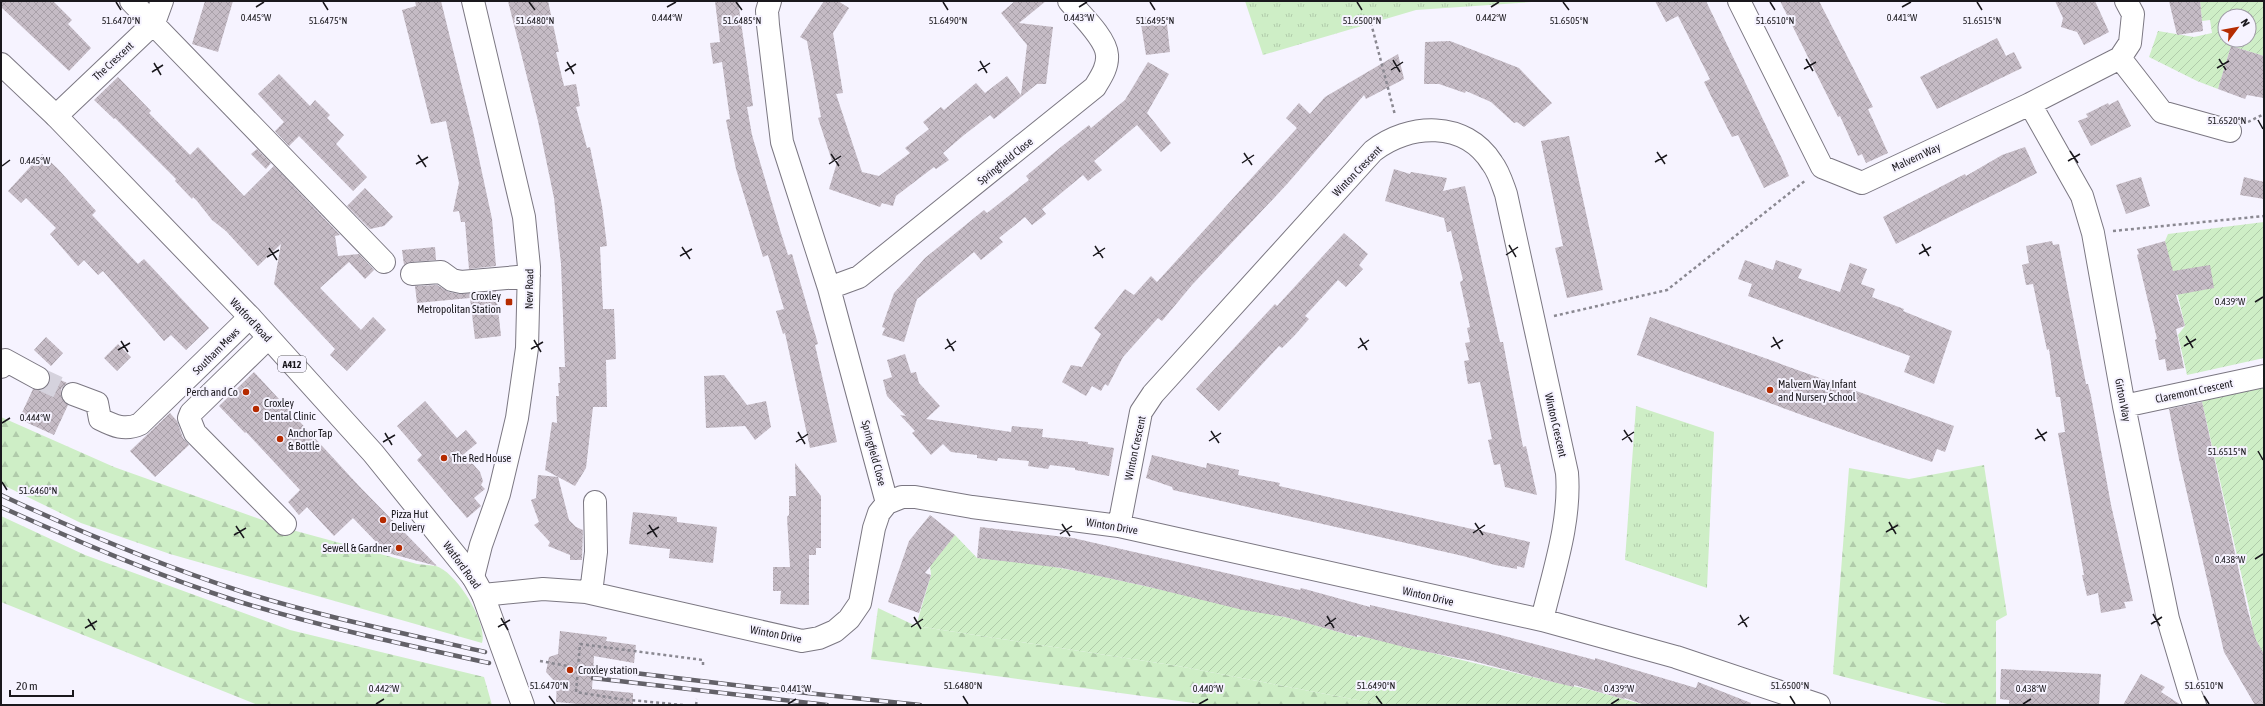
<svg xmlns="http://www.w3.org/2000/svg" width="2265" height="706" font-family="'Asap Condensed',sans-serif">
	<defs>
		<pattern id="forest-firs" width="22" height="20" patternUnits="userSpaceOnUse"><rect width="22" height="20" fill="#ceeec6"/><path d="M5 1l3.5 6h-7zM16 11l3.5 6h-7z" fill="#b0cbaa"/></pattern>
		<pattern id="park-tufts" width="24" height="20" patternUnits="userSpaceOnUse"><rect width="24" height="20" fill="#ceeec6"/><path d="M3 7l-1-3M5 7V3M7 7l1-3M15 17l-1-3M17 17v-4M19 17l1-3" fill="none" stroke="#b0cbaa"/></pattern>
		<pattern id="garden-furrows" width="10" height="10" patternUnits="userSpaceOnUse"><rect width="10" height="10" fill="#ceeec6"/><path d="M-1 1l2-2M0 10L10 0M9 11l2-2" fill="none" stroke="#b0cbaa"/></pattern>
		<pattern id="building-cross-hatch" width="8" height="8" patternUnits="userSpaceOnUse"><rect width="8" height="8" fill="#c5bbc5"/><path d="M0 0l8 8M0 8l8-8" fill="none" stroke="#a9a0a9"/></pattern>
	</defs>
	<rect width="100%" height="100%" fill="#f6f3ff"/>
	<path fill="url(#forest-firs)" d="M1,417L114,467L285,528L417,564C423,565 430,565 436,566C456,572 488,622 482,643L170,554L81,523L1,484Z
		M1984,465L2007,615L1996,621V705H1951L1833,674L1849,468L1909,479Z
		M1,516L85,555L290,630L484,677L492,705H258L1,602Z
		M878,608L916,626L1178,666L1384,705H1208L871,659Z"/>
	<path fill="url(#park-tufts)" d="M1245,1H1547L1416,10L1263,55Z
		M1636,406L1714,432L1707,588L1625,560Z"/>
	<path fill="url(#garden-furrows)" fill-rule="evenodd" d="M2200,1H2264V56L2231,46L2218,89L2197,81L2149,57L2158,31L2194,37L2212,33L2210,20L2202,21ZM2225,16H2249V40H2225Z
		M2264,222V358L2187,375L2178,335L2185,326L2165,241L2168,234Z
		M2264,384V655L2252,632L2253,630L2249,608L2202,402L2206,396Z
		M955,535L977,558L1044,565L1086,573L1293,619L1356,637L1362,636L1553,682L1587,689L1645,705H1384L1178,666L916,626L931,575L930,565Z"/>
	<path fill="url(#building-cross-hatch)" d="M1,1H53L72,20L68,24L91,48L69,71L1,7Z
		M205,1H233L218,52L192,44Z
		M415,1H441L473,131L492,219L496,266L469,269L465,222H461L459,211L453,212L459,183L446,121L431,124L402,10L416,6Z
		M508,1H548L559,52H556L564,86L576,84L580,106L576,107L587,148L590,147L602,206L607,246L600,247L603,309H614L616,359L606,360L607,407H593L586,468L575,486L545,470L552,422L557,423L556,396H559L558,383H560L559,367H565L561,264L554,198L538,121Z
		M715,1H738L753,106L747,107L752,135L780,230L788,255L792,254L818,344L815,345L837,442L810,448L785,333L783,334L776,311L784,309L768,255L763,257L736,169L726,120L730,119L722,62L713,64L710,43L720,42Z
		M824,1H838L849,8L833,33L843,93L836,94L862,172L879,176L910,153L905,148L929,129L923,122L941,107L944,110L976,83L985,93L1007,76L1021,95L1027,45L1001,13L1015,1H1046L1019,23L1053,27L1046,84H1037L994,119L990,115L964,135L943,153L949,160L936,169L934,167L896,196L893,206L882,203L880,207L829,189L838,159L832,161L818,118L821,117L807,41L800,37Z
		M1655,1H1706L1783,161L1789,176L1764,188L1738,135L1732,137L1713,100L1704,82L1710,79L1678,16L1666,22Z
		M1780,1H1819L1873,107L1868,109L1888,153L1866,163L1862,154L1858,156L1840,116L1838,117Z
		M2055,1H2095L2109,32L2084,45L2077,32L2061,27L2063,18Z
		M2169,1H2200L2203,31L2177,35Z
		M1166,15L1170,52L1146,55L1140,18Z
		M1997,38L2006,56L2014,52L2022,68L1937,109L1920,77Z
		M1450,41L1519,68L1552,103L1524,127L1517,122L1514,123L1491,102L1466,91L1465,93L1439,84H1424L1425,42Z
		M2231,46L2264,56V98L2247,95L2245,99L2218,89Z
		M1398,54L1404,79L1366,99L1364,95L1288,183L1192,285L1162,321L1158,318L1123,357L1108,386L1105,384L1101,391L1092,386L1086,396L1062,382L1071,365L1082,367L1101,334L1094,328L1125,289L1134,295L1151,276L1157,282L1297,128L1286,118L1299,103L1310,114L1325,97Z
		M1148,62L1169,74L1147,113L1171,143L1161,152L1137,125L1094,161L1102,170L1088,181L1083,175L1042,209L1046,214L1032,225L1025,217L999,238L1003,242L981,260L974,252L921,296L917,299L904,342L882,335L885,328L882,327L894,293L925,258L984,210L987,213L1029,180L1026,176L1061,147L1089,125L1091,128L1125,100Z
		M279,74L310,106L315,100L330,115L327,118L344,135L336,144L367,177L353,191L299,136L289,146L275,131L284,122L258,94Z
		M118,77L151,111L149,113L190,155L198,147L244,196L274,166L340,235L335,236L338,256L359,254L374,270L365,279L349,262L320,288L361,330L373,317L386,330L347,371L330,355L335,349L274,284L281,244L258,266L226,231L212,220L197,201L193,197L192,199L175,181L176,179L115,118L114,119L94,100Z
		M2118,100L2131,126L2091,146L2078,121L2088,117L2086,114L2108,103L2109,105Z
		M1569,136L1603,290L1567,298L1555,248L1563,246L1541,141Z
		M2025,147L2037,173L1896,244L1883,217L1965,174L1966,176L2002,155Z
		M257,149L271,163L266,169L251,154Z
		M42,154L58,169L96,211L92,215L138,264L144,259L209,328L186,350L171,335L164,341L103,271L98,275L84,260L78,266L50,234L56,228L26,198L21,203L8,191Z
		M1394,169L1410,174L1411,172L1447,178L1443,191L1465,186L1500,342H1503L1523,447L1526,446L1537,495L1505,487L1500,464L1494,465L1488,440L1492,439L1480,382L1468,384L1464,361L1469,360L1465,343L1470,342L1467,328L1470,327L1460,282L1463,280L1451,231L1447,232L1444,218L1385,201Z
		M2141,177L2150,206L2126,214L2116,185Z
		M2244,177L2264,182V199L2240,195Z
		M365,188L393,217L384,226L370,229L347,206Z
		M1344,233L1368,254L1359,265L1363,269L1346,287L1338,280L1305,316L1309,319L1295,335L1282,348L1279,346L1219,411L1196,389L1275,304L1277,306Z
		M2052,241L2053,245L2059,244L2086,384H2088L2091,396L2111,505L2133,601L2124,602L2126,608L2101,613L2098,593L2087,596L2082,575H2084L2058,433L2065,432L2060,397H2056L2049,349L2047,350L2033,284L2026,285L2022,265L2029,263L2026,246Z
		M2165,241L2173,271L2210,265L2214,288L2176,295L2185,326L2176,329L2184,368L2167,371L2165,359L2159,360L2155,340L2157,339L2137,255L2139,254L2137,249Z
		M435,247L436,260L411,262L404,265L402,250Z
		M1745,260L1773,270L1776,260L1802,269L1798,278L1840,292L1850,263L1867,269L1861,284L1875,289L1872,297L1904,309L1903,311L1952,331L1934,384L1904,372L1910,356L1748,296L1752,284L1738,279Z
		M437,285L449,292L459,294L496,291L501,336L475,339L470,298L417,303L415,286Z
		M1650,317L1954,426L1945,452L1937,449L1932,462L1637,355Z
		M46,337L63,353L51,366L34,350Z
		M118,344L131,357L117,371L104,358Z
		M905,354L911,373L916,372L919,383L940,406L926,419L1011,432L1012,426L1043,429L1042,437L1088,442V444L1114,448L1109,476L1075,470V468L1050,465L1048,469L1028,466L1029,461L998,458L997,461L977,458V455L951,452L943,444L931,455L912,433L915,431L900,415L906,416L887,396L883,380L892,377L887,360Z
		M254,372L359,486L437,566L376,550L380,546L353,518L334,536L307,507L299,515L288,502L300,490L246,432L245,433L219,406Z
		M50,375L67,383L61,389V396L68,405L54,435L19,419L33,389L45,388L49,384Z
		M724,375L747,405L766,401L771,427L755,440L745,426L706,428L704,376Z
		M425,401L457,438L466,430L477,443L464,454L480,472L483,481L481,485L485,489L474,498L481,506L467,518L417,460L422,455L397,426Z
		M2202,402L2247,608L2256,640L2264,654V705H2255L2224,652L2179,459L2169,409Z
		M170,413L177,421L183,438L189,445L155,477L130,451Z
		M1152,455L1206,468L1207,463L1239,470L1238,475L1280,483L1279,486L1530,542L1524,568L1517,566V569L1495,565L1463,556L1173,490L1172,487L1146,478Z
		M795,463L821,496V548H816V555H809V605L780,604L781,591H773V567H790L787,517L789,515V496H796Z
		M538,475L558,477L569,520L576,527L583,530L582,560H570V555L548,546L550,542L534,525L539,522L531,500L536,498Z
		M633,512L677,517V522L717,527L713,563L669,558L670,549L629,544Z
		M930,515L955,535L925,573L931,575L919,613L888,602L909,541Z
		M980,527L1073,538L1300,590L1301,588L1370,607V605L1493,633L1595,660V658L1696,688L1698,682L1751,703L1750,705H1645L1625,698L1624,699L1574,685V687L1553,682L1473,661L1408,648L1357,635V637L1285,617L1243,610L1145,586L1062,568L977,558Z
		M560,631L607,637L606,641L636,645L634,663L594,656L592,689L633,693V705H590L556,702L557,684L546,672L549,657L558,654Z
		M2001,669L2101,674L2099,705H2009V700L2000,699Z
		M2141,674L2165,687L2161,692L2181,705H2123Z"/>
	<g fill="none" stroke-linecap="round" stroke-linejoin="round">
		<path stroke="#d5d2dd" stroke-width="22" stroke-dasharray="22 11" stroke-linecap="butt" d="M38,378L73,394"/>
		<defs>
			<path id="minor" d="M131,1L384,262
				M473,1L524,217L529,267L527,348L517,418L499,494L481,545L473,577
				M770,1L767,11L768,25L782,142L829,288L887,503
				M1739,1L1822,167L1862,183L2030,104L2120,58L2130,43L2133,14L2126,1
				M2120,58L2162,112L2230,131
				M2030,104L2082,196L2093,233L2124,406L2168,619L2190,693L2195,705
				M56,116L154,23L162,1
				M412,274L441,272L452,280L461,282L529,276
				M829,288L859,277L1095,87C1101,77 1108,67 1107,55C1106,38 1080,14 1069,1
				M268,338L191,413L189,418L195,433L285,524
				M1,367L5,360L38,378
				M73,394L97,403L100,419C114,426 125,431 140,424L250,317
				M2124,406L2264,376
				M1119,526L1141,412L1153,394L1373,151C1409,123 1465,120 1492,163C1499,172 1502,183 1506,194L1567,473C1571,522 1553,573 1542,620
				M591,593L596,552L595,502
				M483,595L543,589L586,592L802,641L819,638L835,631L849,619L860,603L874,528L879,513L887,503L902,497H915L972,507L1119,526L1542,620L1676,657L1819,705"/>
			<path id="major" d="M1,64L56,116L250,317L373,453L473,577L483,595L523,705"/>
		</defs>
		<use href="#minor" stroke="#7b7782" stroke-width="24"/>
		<use href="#major" stroke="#7b7782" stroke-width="24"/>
		<path stroke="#8a8891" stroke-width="2.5" stroke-dasharray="3 3" stroke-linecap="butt" d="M1371,23L1395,115
			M2248,122L2264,114
			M2113,231L2264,216
			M1554,316L1667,290L1806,180
			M540,661L579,668
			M683,705L619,699L576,692L580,644L703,660V668
			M696,705L697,699"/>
		<use href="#minor" stroke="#fff" stroke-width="22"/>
		<use href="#major" stroke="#fff" stroke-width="22"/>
		<defs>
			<path id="rail" d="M1,495C80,532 160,565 243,592C322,617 404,633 485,652
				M1,507C79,542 158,576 240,602C322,627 406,645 489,663
				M593,668L759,688L920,705
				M593,678L827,705"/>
		</defs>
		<use href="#rail" stroke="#636168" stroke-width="4.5"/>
		<use href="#rail" stroke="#f6f3ff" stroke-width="3" stroke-dasharray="9" stroke-linecap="butt"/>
	</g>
	<path fill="none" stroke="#1a181d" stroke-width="1.5" d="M116,2L121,10M323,2L328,10M529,2L535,10M736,2L742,10M943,2L948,10M1150,2L1155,10M1357,2L1362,10M1563,2L1569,10M1770,2L1775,10M1977,2L1982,10M256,7L264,2M667,7L676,2M1079,7L1087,2M1491,7L1499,2M1902,7L1911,2M1806,59L1813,71M2219,59L2226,70M1393,60L1400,72M980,61L987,73M567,62L574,74M154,63L161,75M2217,68L2229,61M1804,69L1816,62M1391,70L1403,62M565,71L576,64M978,71L990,63M152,72L163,65M2258,120L2263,129M2070,151L2078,163M1657,152L1665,164M1244,153L1252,165M831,154L839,166M418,155L426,167M2068,161L2080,154M1655,162L1667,155M1242,163L1254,155M416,164L428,157M829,164L841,156M2,166L10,160M1922,244L1929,256M1509,245L1516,257M1095,246L1103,258M682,247L690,259M269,248L277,260M1919,254L1931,247M1506,255L1518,247M680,256L692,249M1093,256L1105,248M267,257L279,250M2255,302L2263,297M2186,336L2193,348M1773,337L1780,349M1360,338L1367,350M947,339L954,351M534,340L541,352M121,341L128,352M2184,346L2196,339M1771,347L1783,340M1358,348L1369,340M531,349L543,342M945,349L956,341M118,350L130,343M2,423L10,418M2037,429L2045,441M1624,430L1632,442M1211,431L1219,443M798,432L805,444M385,433L392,445M2035,439L2047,432M1622,440L1634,432M1209,441L1221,433M383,442L395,435M796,442L808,434M2258,451L2263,460M2,482L7,490M1889,522L1896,534M1475,523L1483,535M1062,524L1070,536M649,525L657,537M236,526L244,538M1886,532L1898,525M1473,533L1485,525M647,534L659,527M1060,534L1072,526M234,535L246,528M2255,559L2263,554M2153,614L2160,626M1740,615L1747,627M1327,616L1334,628M914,617L921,629M501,618L508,630M88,619L95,630M2151,624L2162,617M1738,625L1749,617M1325,626L1336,618M498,627L510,620M911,627L923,619M85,628L97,621M549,696L555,704M963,696L968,704M1376,696L1382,704M1790,696L1795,704M2204,696L2209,704M376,704L384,699M788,704L796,699M1199,704L1208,699M1611,704L1619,699M2023,704L2031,699"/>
	<g fill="#b52b00" stroke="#f6f3ff" stroke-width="1.5">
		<rect x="505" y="298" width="8" height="8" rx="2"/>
		<circle cx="1770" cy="390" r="4"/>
		<circle cx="246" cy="392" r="4"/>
		<circle cx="256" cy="409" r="4"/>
		<circle cx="280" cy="439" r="4"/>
		<circle cx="444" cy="458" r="4"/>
		<circle cx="383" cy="520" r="4"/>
		<circle cx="399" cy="548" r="4"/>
		<circle cx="570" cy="670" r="4"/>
	</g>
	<g text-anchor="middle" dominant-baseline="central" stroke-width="4" stroke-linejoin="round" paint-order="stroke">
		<rect fill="#f6f3ff" stroke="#5c5a61" stroke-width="1" x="278" y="356" width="28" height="16" rx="3"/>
		<g font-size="10" font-weight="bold" fill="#1a181d">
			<text x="292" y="364">A412</text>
		</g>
		<g font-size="11" fill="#1a181d" stroke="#f6f3ff">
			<text transform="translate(113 61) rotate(-43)">The Crescent</text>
			<text transform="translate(1916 157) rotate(-25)">Malvern Way</text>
			<text transform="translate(1005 161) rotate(-39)">Springfield Close</text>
			<text transform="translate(1357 171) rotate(-46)">Winton Crescent</text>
			<text transform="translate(529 289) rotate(-89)">New Road</text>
			<text transform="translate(251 320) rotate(47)">Watford Road</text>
			<text transform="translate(216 351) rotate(-45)">Southam Mews</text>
			<text transform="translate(2194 391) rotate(-12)">Claremont Crescent</text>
			<text transform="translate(2123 400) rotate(79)">Girton Way</text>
			<text transform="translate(1556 425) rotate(77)">Winton Crescent</text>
			<text transform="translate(1135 448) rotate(-78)">Winton Crescent</text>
			<text transform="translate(874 453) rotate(75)">Springfield Close</text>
			<text transform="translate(1112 526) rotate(10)">Winton Drive</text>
			<text transform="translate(462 565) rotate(54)">Watford Road</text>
			<text transform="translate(1428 596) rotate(13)">Winton Drive</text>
			<text transform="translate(776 634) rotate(11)">Winton Drive</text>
		</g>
		<g font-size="11" fill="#1a181d" stroke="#f6f3ff" text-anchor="start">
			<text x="501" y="296" text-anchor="end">Croxley<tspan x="501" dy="13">Metropolitan Station</tspan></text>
			<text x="1778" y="384">Malvern Way Infant<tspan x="1778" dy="13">and Nursery School</tspan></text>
			<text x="238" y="392" text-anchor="end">Perch and Co</text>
			<text x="264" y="403">Croxley<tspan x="264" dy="13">Dental Clinic</tspan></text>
			<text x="288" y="433">Anchor Tap<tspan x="288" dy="13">&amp; Bottle</tspan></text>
			<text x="452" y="458">The Red House</text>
			<text x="391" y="514">Pizza Hut<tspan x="391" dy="13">Delivery</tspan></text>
			<text x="391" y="548" text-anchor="end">Sewell &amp; Gardner</text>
			<text x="578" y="670">Croxley station</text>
		</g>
	</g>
	<g font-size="10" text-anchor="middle" fill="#1a181d" stroke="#f6f3ff" stroke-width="4" stroke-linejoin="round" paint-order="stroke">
		<text x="1079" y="21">0.443°W</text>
		<text x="1491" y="21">0.442°W</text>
		<text x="1902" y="21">0.441°W</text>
		<text x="256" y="21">0.445°W</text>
		<text x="667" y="21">0.444°W</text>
		<text x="1569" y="24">51.6505°N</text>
		<text x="121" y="24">51.6470°N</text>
		<text x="328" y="24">51.6475°N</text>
		<text x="535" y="24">51.6480°N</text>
		<text x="742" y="24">51.6485°N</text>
		<text x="948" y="24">51.6490°N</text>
		<text x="1155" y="24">51.6495°N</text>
		<text x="1362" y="24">51.6500°N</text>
		<text x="1775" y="24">51.6510°N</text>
		<text x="1982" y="24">51.6515°N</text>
		<text x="2227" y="124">51.6520°N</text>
		<text x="35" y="164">0.445°W</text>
		<text x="2230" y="305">0.439°W</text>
		<text x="35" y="421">0.444°W</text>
		<text x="2227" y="455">51.6515°N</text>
		<text x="38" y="494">51.6460°N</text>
		<text x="2230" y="563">0.438°W</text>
		<text x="549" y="689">51.6470°N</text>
		<text x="963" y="689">51.6480°N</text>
		<text x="1376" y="689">51.6490°N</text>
		<text x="1790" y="689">51.6500°N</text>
		<text x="2204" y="689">51.6510°N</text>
		<text x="384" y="692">0.442°W</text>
		<text x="796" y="692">0.441°W</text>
		<text x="1208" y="692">0.440°W</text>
		<text x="1619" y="692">0.439°W</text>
		<text x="2031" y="692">0.438°W</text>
	</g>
	<rect width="2265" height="706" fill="none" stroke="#1a181d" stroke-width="4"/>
	<g transform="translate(2237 28) rotate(58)"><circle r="19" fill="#f6f3ff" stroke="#9e9ba5"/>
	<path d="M0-3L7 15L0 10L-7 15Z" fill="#b52b00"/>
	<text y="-6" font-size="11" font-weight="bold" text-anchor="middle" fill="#1a181d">N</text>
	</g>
	<path d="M10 690v6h63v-6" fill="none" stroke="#1a181d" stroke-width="2"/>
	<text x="16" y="690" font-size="12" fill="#1a181d" stroke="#f6f3ff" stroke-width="3" paint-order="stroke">20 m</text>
</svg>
